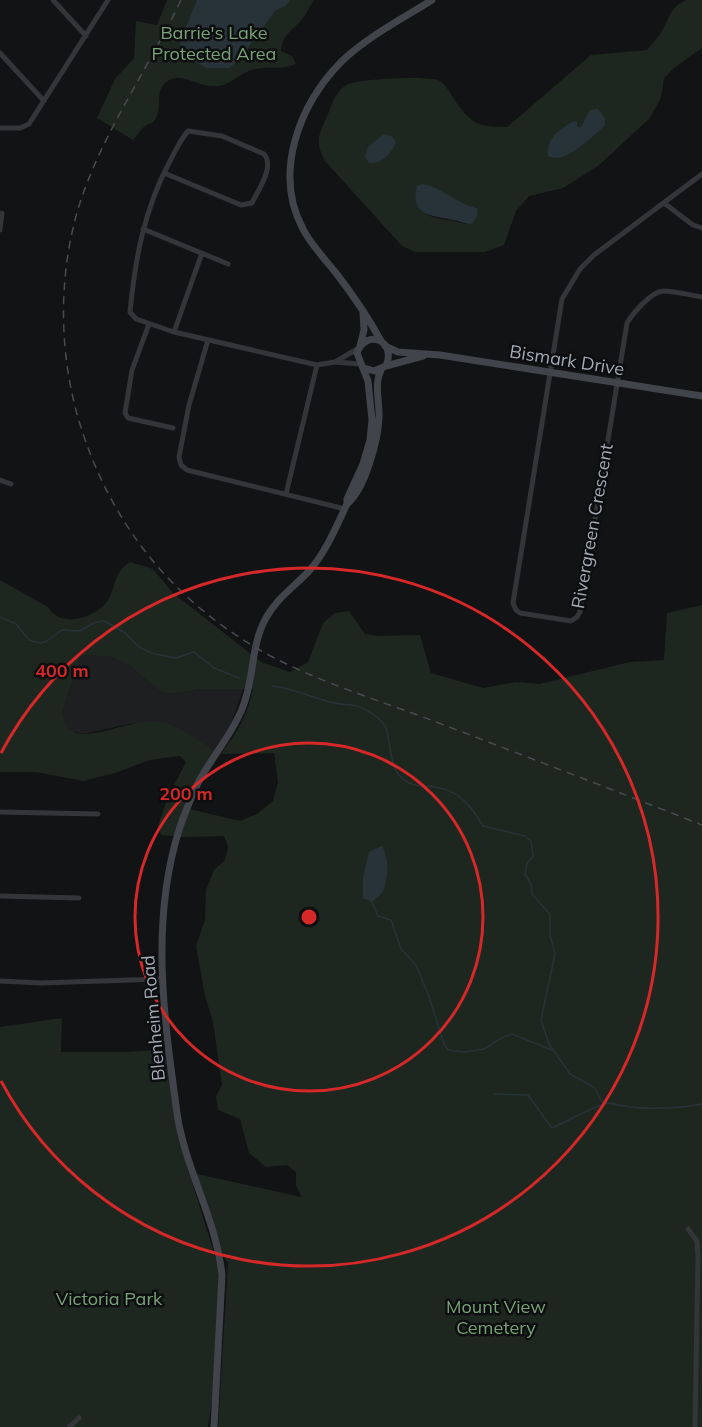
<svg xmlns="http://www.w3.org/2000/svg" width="702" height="1427" font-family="Mulish,sans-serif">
	<rect width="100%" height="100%" fill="#121314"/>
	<path fill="#1e1f21" d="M86,655L111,657L130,666L161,692L171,694L201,689H243L232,721L215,751L168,724L156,722L129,724L83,734L72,731L63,723L62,714L80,658Z"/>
	<path fill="#1e271f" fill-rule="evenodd" d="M167,0H314C310,6 307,12 303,18C295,29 281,35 281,51L292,56L296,64C283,70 269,66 255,69C237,73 230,89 209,86C196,84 177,71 165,83C155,93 162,107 156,118C153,124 150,123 145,126C141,129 137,136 133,140L97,118L115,79L134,58L136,21L157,25Z
		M686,0H702V48L674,68L664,78L661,98L649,119L598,166L563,188L529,196L516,211L504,245L485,252H415L402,246L325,161C314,140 319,135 328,114C333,102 336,90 348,84C358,79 432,75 440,81C446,85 451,94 454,99C471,124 478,127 507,127L591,55L647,50C652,44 658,37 662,31C669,18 671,6 686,0ZM415,195L451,199L463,205L477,208L465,224C442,216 422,224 415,195Z
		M130,562L153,569L173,593L261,662L290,672L308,662L323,623L335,613L349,611L365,634L378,636L420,635L431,673L483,688L516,682L539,684L630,662L664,660L667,613L702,605V1427H218L228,1263L223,1255L192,1182L219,1269L214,1387L208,1427H0V1027L62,1018L61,1052H126L172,1049L188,1172L302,1197L296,1186V1172L287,1165L266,1167L249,1153L240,1119L218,1110L216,1096L222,1085L213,1022L205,996L196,946L205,920L206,890L214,870L225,860L228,847L224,836L184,837L161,835L158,825L168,797L186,762L180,756L150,760L115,773L83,781L36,772H0V580L48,607C60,628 92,619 106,603C116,591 112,573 130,562ZM86,655L111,657L130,666L161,692L171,694L201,689H253C247,717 237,732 221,754L274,753L278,782L273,801L257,814L240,821L185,808L215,751C202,743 181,727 166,723C139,716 109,734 83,734C71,734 64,725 62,714L80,658Z"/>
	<path fill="#283339" d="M197,0H290L285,6L275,11L239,60L229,68H207L188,58L180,43Z
		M598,109L605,118V125C596,134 571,157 558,158C555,158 551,157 548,156C546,138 560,129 574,121L577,122V127H581L590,110Z
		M384,134L392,136L396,142C392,153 382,164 369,163L365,157L368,147Z
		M422,184C442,187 454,203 477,208L478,214L472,224C465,224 460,221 453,220C433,216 409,216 417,186Z
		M382,846C389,859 389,877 383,891C381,895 375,899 372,902L363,898V878L369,852Z"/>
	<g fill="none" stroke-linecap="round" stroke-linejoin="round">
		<path stroke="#283339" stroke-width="1.5" d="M0,617L16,624L29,640L40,643L47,641L62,630L79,631L96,622L105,621L125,633L139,647L151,653L176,658L194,652L214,668L239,678
			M272,686C292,688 311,697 330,702C339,705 349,704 357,706C367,709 382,719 386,728C392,746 388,767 404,780C414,788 428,785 440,788C461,792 473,809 483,826L525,836L531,841L533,856L527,863L525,874L531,884L532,894L550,914V935L555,954L541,1020L549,1044L570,1074L595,1088L601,1101C635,1111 668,1110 702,1104
			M372,902L378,916L391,920L401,949L416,965L428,994L444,1044L448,1050L464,1052L484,1049L503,1037L512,1034L552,1050
			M495,1094L528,1095L552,1128C571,1120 588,1108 608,1103"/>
		<path stroke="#333539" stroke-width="5" d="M53,0L86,36
			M0,53L44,101
			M0,128H20L29,124L108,0
			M164,173L241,205L252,203C258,190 275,167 264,154L222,136L188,131C180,140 175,152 169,163C144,210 135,260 130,312L136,319L174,332L317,365
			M702,174L594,255L580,269L562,299L513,603L516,610L520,613L571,621L577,617L580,612L627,323C633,313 651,292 663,291C675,291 690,295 702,297
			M664,203L693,225L702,228
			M143,229L228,264
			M0,230L2,213
			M149,324L132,370L125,413L128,418L173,428
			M174,332L202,253
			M208,340L189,405L179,457L181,465L187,470L345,509
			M335,362L359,348
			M0,480L11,484
			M286,494L317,365L335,362L360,364
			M0,812L98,814
			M0,896L79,898
			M0,981L41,983L161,979
			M688,1229L697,1241L698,1258L695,1427
			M69,1427L79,1418"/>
		<path stroke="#41444a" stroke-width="7" d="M381,341C368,317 353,295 336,273C325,259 311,245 303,229C273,173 299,105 341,62C367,37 402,19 432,0
			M360,346L364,330L363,313
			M385,346L398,352L440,355L702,396
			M386,366L423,356
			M347,504C365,490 378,440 379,418C380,400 373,385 382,368
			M214,1427L222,1275C216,1218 185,1169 177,1113C164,1018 150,923 179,830C184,814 191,798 198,783C211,758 231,736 242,709C255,679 250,646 266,618C277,598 294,587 309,571C326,552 336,527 347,504V499L363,464L370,440L372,420L368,381L357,353C366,328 397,340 386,366L374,371L364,368"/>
		<path stroke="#484b51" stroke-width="1.5" stroke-dasharray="8 6" stroke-linecap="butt" d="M181,0C148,70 101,134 78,209C58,278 59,353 79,421C110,524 173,602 267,654C322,684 385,702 444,725C530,758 616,791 702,825"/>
	</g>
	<g fill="none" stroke="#d62828" stroke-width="3">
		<circle cx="309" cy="917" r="174"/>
		<path d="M1 753A349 349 0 1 1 1 1081"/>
	</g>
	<g text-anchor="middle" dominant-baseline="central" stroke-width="5" stroke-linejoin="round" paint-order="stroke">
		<g font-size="18" fill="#7aa278" stroke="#0d0e0f">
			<text x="214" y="32">Barrie's Lake<tspan x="214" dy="21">Protected Area</tspan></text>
			<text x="109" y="1298">Victoria Park</text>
			<text x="496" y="1306">Mount View<tspan x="496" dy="21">Cemetery</tspan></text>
		</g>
		<g font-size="18" fill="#a3aab6" stroke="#0d0e0f">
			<text transform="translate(567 360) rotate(9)">Bismark Drive</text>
			<text transform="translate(592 526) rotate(-80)">Rivergreen Crescent</text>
			<text transform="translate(153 1018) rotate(-95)">Blenheim Road</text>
		</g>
	</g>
	<circle cx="309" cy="917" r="9" fill="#d62828" stroke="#0d0e0f" stroke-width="3"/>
	<g font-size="18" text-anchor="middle" font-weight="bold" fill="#d62828" stroke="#0d0e0f" stroke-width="5" stroke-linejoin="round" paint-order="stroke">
		<text x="62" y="677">400 m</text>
		<text x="186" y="800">200 m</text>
	</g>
</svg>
